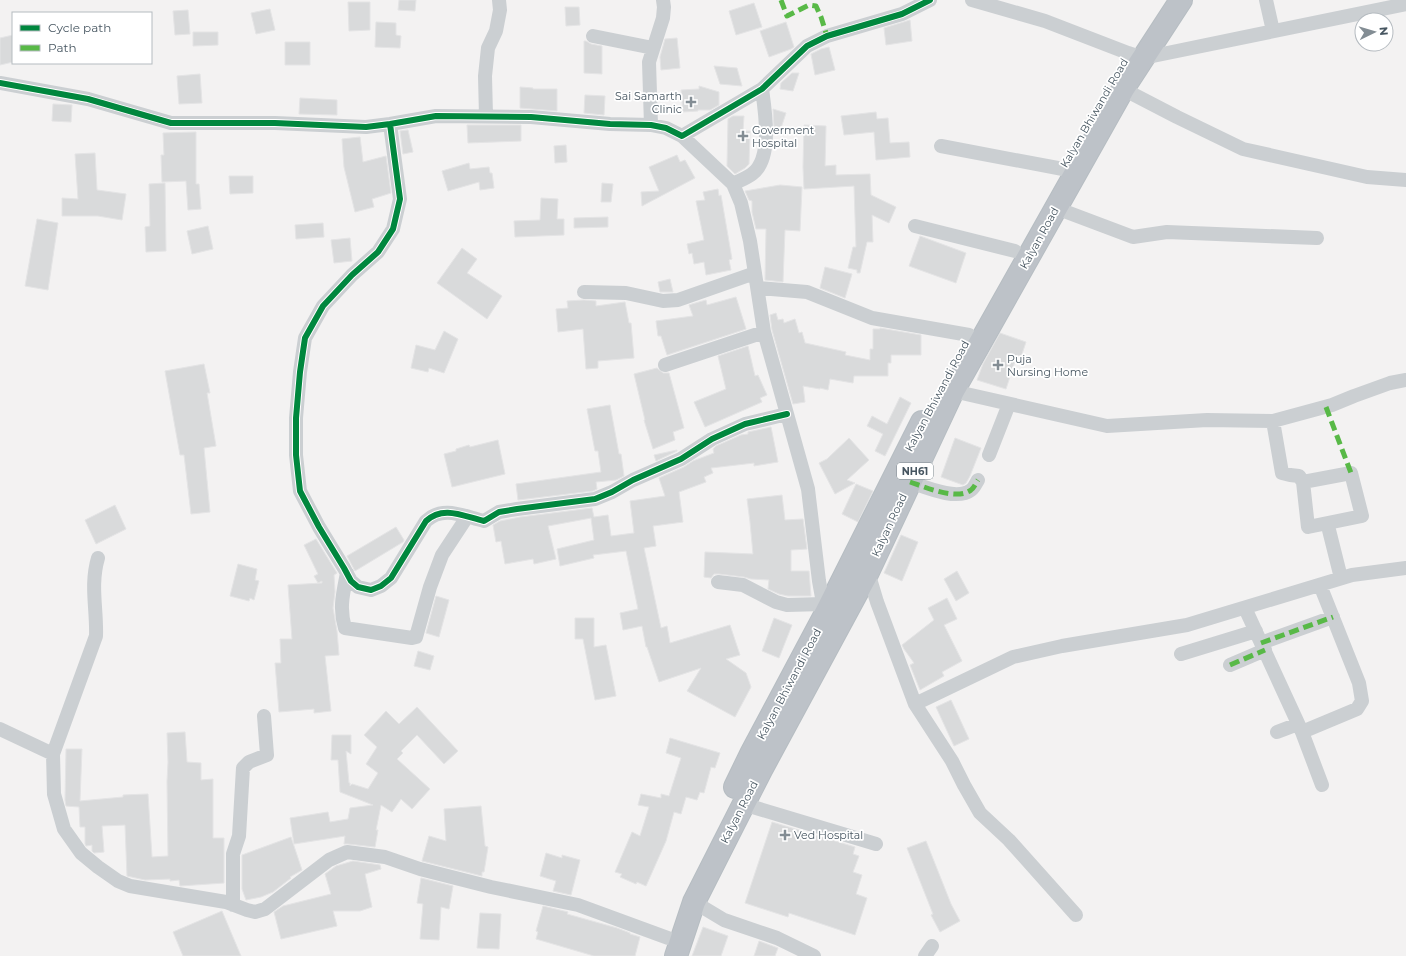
<svg xmlns="http://www.w3.org/2000/svg" width="1406" height="956" font-family="Montserrat,sans-serif">
	<rect width="100%" height="100%" fill="#f3f2f2"/>
	<path fill="#d9dadb" stroke="#e4e4e5" d="M399,0H416L415,11L398,10Z
		M348,2H370V30L349,31Z
		M754,3L762,27L736,35L729,11Z
		M565,7H579L580,25L566,26Z
		M270,9L275,30L256,34L251,13Z
		M188,10L190,34L175,35L173,11Z
		M910,20L912,41L886,45L884,28Z
		M376,22L396,23V35L401,36L400,48L375,47Z
		M786,22L794,47L791,49L769,57L760,31Z
		M193,32H218V45L193,46Z
		M13,35V62L0,65V38Z
		M677,38L680,68L661,70L660,57L665,39Z
		M584,41H586L591,44L602,46V74L584,73Z
		M285,42H310V65H285Z
		M829,47L835,70L815,75L811,54L821,49Z
		M714,66L737,68L742,86L720,84Z
		M792,73H799L793,91L780,89L781,83Z
		M200,74L202,103L179,104L177,76Z
		M699,86L719,92V105L710,110H698V111L683,112L681,90L699,89Z
		M520,87L533,88V89H557V111L520,108Z
		M585,95L605,96L604,115L584,113Z
		M300,98L337,100V115L299,114Z
		M53,104L72,105L71,122L52,121Z
		M773,109L786,113L780,131L774,129Z
		M876,112L877,119L888,118L890,143L909,142L910,157L876,160L874,132L844,135L841,116Z
		M733,116H744L743,131H750L749,164L745,168L735,174L727,166L728,119Z
		M467,125H521V141L468,143Z
		M804,125L826,126L825,166L836,165V175L870,174L871,195L896,207L889,223L872,215L873,242H867L860,273H857V270L848,268L853,247H856L854,186L804,189L803,167Z
		M408,130L413,152L403,154L400,131Z
		M196,132V184H199L201,209L188,210L186,181L162,182L161,155H164L163,133Z
		M360,137L363,162L386,156L391,193L372,199L374,207L355,212L344,167L342,139Z
		M566,145L567,162L555,163L554,146Z
		M95,153L97,190L126,194L122,220L98,216H62V198L78,199L75,154Z
		M677,155L680,162L685,160L695,178L642,206L641,192L659,191L649,167Z
		M469,163L470,169L489,167L490,173H492L494,188L480,190L479,182L448,191L442,171Z
		M229,176H253V193L230,194Z
		M165,183L166,251L146,252L145,227L150,226L149,184Z
		M602,183L613,184L611,202H601Z
		M780,185L802,187L800,231L785,230L783,282L765,280L766,229H756L752,212V201L749,200L745,191Z
		M718,189L719,196L721,195L732,259L729,260L731,270L706,275L704,262L694,264L692,253L689,254L687,244L704,240L696,201L705,200L703,192Z
		M541,198L558,199L557,219H564V235L515,237L514,221L540,220Z
		M608,217V227L574,228V218Z
		M37,219L58,223L48,290L25,286Z
		M323,223L324,237L296,239L295,225Z
		M208,226L213,249L192,254L187,231Z
		M920,236L966,253L956,283L909,266Z
		M350,238L352,261L334,263L331,240Z
		M462,248L477,259L467,273L502,296L487,319L437,283Z
		M825,267L852,274L845,298L820,288Z
		M670,279L673,292H660L658,282Z
		M736,297L746,329L667,355L661,336H658L656,321L693,316L689,305L692,304L706,300L707,305Z
		M584,300L596,301V306L625,302L629,323H631L634,358L598,361V368L586,369L583,329L558,332L556,309L568,308L567,301Z
		M776,313L778,320L783,319L784,323L795,319L799,333L802,332L805,343L846,352L845,355L870,360V349H873V329H880V328L921,335V355H891V363H888V376H854L853,383L830,379L828,390L820,388V389L803,386L805,402L793,404L772,330L770,315Z
		M444,331L458,339L444,373L429,368L428,372L411,368L416,345L435,350Z
		M1000,333L1026,342L1021,357L1017,355L1006,389L977,380L983,364Z
		M748,346L755,376L758,375L767,395L760,398L762,402L705,427L694,402L726,389L718,356Z
		M204,364L210,393H207L216,446L204,448L210,512L191,514L184,455H180L165,371Z
		M657,368L663,373H669L684,428L673,432L675,440L653,449L644,420H645L634,374Z
		M900,397L911,403L885,456L875,451L883,434L867,426L872,416L887,424Z
		M610,405L619,454H621L624,476L616,480L596,482L597,489L593,491L518,500L516,484L601,472L598,451H595L587,409Z
		M771,427L778,462L754,466V463L711,468L713,473L704,477L706,482L679,492L683,522L653,526L656,546L644,548L661,628L667,626L670,643L730,625L740,655L726,659L746,673L751,687L735,717L687,691L701,668L659,682L647,647H646L642,626L623,630L620,613L638,609L626,551L593,555L594,558L560,566L557,549L594,540L591,518L548,526L556,559L534,564L533,559L505,564L501,541L496,542L493,525L500,521L520,517L592,508L594,517L608,515L611,536L634,533L630,501L665,496L659,478L684,467L693,461L714,453L713,449L716,446L741,435L748,434V432Z
		M849,438L869,460L847,480L855,483L835,494L819,463L827,459Z
		M955,438L981,448L970,476L966,483L963,485L941,477Z
		M498,440L505,474L452,487L444,454L456,451V449L469,445L470,447Z
		M677,450V451L656,461L654,455Z
		M856,484L873,491L858,522L842,514Z
		M782,495L785,520L803,519L807,549L791,550V571H809L811,596H788L779,594L768,589L769,580L751,579L744,577L719,574H714L711,578L704,577L705,552L753,554L750,522L747,499Z
		M115,505L126,529L96,544L85,520Z
		M396,527L404,540L403,542L355,571L347,556Z
		M901,535L918,542L902,581L884,573Z
		M316,539L337,573L334,575L335,592L333,608L337,631L339,655L325,656L331,711L314,713V709L279,712L275,663H281L280,639H292L288,585L322,583V581L318,583L314,576L318,574L304,545Z
		M238,564L257,569L255,580L259,581L254,600L250,598L249,601L230,596Z
		M957,571L969,593L956,601L944,579Z
		M436,596L449,600L439,637L426,633Z
		M947,598L957,619L944,625L962,661L942,672L944,676L920,690L910,665L914,663L904,649L902,645L934,620L928,608Z
		M575,618H594V647L606,645L616,696L595,700L583,639H575Z
		M774,618L792,625L779,658L762,651Z
		M418,651L434,656L430,670L414,666Z
		M951,700L969,739L954,746L936,707Z
		M417,707L458,751L444,764L417,735L401,751L403,753L397,759L430,789L412,809L401,799L392,812L381,805L376,830H378L375,847L348,844H344L345,836L294,844L290,818L328,812L330,822L348,819L350,808L373,805L340,792L338,760H331L332,735H351V754L346,751L349,783H350V786L352,784L368,789L378,773L366,764L377,747L364,735L386,711L399,724Z
		M185,732L187,762L201,763V780L213,779V838H224V883L180,886L179,880L170,881V879L145,880L127,876L125,825L102,826L104,852L94,853L92,851V845L86,846L85,844V827H80L79,807L66,806L65,800L66,749H82L80,801L123,797V795L148,794L152,857L168,856L167,781L168,762L167,733Z
		M670,738L720,753L715,768L711,767L704,793L700,792L697,800L686,797L681,814L674,812L666,841L646,886L637,882L636,884L620,877L622,874L615,872L632,832L640,836L649,807L638,805L641,794L661,798V794L669,796L681,758L666,753Z
		M481,806L485,846L488,847L484,872H482V876L422,861L429,836L446,841L444,809Z
		M772,822L855,847L853,854L859,856L853,872L862,875L856,894L867,898L855,935L789,913L788,917L745,903Z
		M291,837L302,870L290,877L291,878L273,892L261,897L246,900L242,889V855Z
		M926,841L951,904L960,921L940,932L931,915L933,914L907,848Z
		M546,853L562,858V855L580,860L571,895L553,891L556,881L540,876Z
		M353,861L380,865L381,869L365,874L372,907L360,911H333L337,926L281,939L274,912L283,906L331,894L325,874L336,866Z
		M421,878L453,886L449,909L441,907L439,940L420,939L423,904L417,903Z
		M543,906L568,912L567,914L617,928L630,933V934L640,937L635,956H594L536,939L538,932L536,931Z
		M222,911L241,956H183L173,932Z
		M480,913L501,914L499,949L477,948Z
		M703,927L728,936L721,956H692Z
		M759,941L778,948L775,956H754Z"/>
	<g fill="none" stroke-linecap="round" stroke-linejoin="round">
		<defs>
			<path id="highway" d="M735,787L751,754L825,615L922,422
				M676,956L694,902L761,770L868,572L953,391L1123,89L1181,0"/>
		</defs>
		<use href="#highway" stroke="#b6bdc2" stroke-width="24"/>
		<path stroke="#cbcfd2" stroke-width="14" d="M972,0L1045,21L1128,53L1143,58L1406,4
			M1266,0L1273,31
			M593,36L653,48
			M0,83L88,99L171,123H275L366,127L390,124L436,116L531,117L610,124L651,125L666,128L682,136L762,89L807,46L827,36L902,14L930,0
			M1123,89L1177,117L1243,149L1367,177L1406,180
			M486,116L485,76L488,48L496,31L500,10L499,0
			M390,124L400,199L393,229L378,252L352,275L323,306L305,338L300,372L296,418V455L300,491L319,527L344,568L351,581L358,587L371,590L381,586L391,578L426,521C443,505 463,516 484,521L499,512L517,509L595,499L612,492L633,480L681,459L712,439L745,424L787,414
			M651,125L649,62L663,18L664,7L663,0
			M682,136L733,184L741,203L750,241L764,332L808,489L819,581L825,614
			M941,146L1063,169
			M733,184C739,181 747,178 752,174C773,159 765,111 762,89
			M1056,208L1133,237L1167,232L1317,238
			M915,226L1015,251
			M758,288L807,292L872,318L969,335
			M584,292L626,293L663,301L678,300L755,273
			M665,365L764,332
			M953,391L1107,426L1207,420L1273,421L1332,405L1354,396L1390,383L1406,380
			M1273,421L1282,473L1290,475L1299,476L1303,482L1308,527L1362,516L1351,473L1303,482
			M989,455L1009,404
			M910,482C925,487 957,501 971,490C974,488 976,483 978,480
			M1329,530L1341,578
			M868,572L877,602L915,704L952,761L964,785L980,813L1009,840L1076,915
			M347,573C343,594 339,608 345,628L412,638L416,637L430,587L442,555L467,517
			M718,582L743,585L776,602L787,605L823,604
			M1245,608L1302,732L1357,709L1362,701L1359,683L1320,585
			M1261,643L1333,617
			M1181,654L1256,631
			M1230,665L1265,650
			M915,704L1013,657L1062,646L1187,625L1352,575L1406,568
			M0,729L53,754L54,794L64,829L81,853L98,867L118,881L130,886L226,902L247,910L255,912L265,909L329,860L347,852L385,857L420,869L491,887L578,905L668,938
			M1277,732L1298,724
			M1302,732L1322,785
			M53,754L96,636C97,609 90,585 98,558
			M743,804L876,844
			M694,902L724,920L777,938L814,956
			M233,905V854L239,836L243,768L249,762L267,755L264,716
			M925,956L932,946"/>
		<use href="#highway" stroke="#bdc2c8" stroke-width="22"/>
		<path stroke="#58b947" stroke-width="5" stroke-dasharray="10 5" stroke-linecap="butt" d="M781,0L787,16L809,5L816,6L821,17L827,36
			M1326,407L1351,473
			M910,482C925,487 957,501 971,490C974,488 976,483 978,480
			M1261,643L1333,617
			M1230,665L1265,650"/>
		<defs>
			<path id="cycleway" d="M0,83L88,99L171,123H275L366,127L390,124L436,116L531,117L610,124L651,125L666,128L682,136L762,89L807,46L827,36L902,14L930,0
				M390,124L400,199L393,229L378,252L352,275L323,306L305,338L300,372L296,418V455L300,491L319,527L344,568L351,581L358,587L371,590L381,586L391,578L426,521C443,505 463,516 484,521L499,512L517,509L595,499L612,492L633,480L681,459L712,439L745,424L787,414"/>
		</defs>
		<use href="#cycleway" stroke="#fff" stroke-width="8"/>
		<use href="#cycleway" stroke="#00873e" stroke-width="6"/>
	</g>
	<g fill="#838d94" stroke="#fff" stroke-width="1.5">
		<path d="M689 96h4v4h4v4h-4v4h-4v-4h-4v-4h4z"/>
		<path d="M741 130h4v4h4v4h-4v4h-4v-4h-4v-4h4z"/>
		<path d="M996 359h4v4h4v4h-4v4h-4v-4h-4v-4h4z"/>
		<path d="M783 829h4v4h4v4h-4v4h-4v-4h-4v-4h4z"/>
	</g>
	<g text-anchor="middle" dominant-baseline="central" stroke-width="3.5" stroke-linejoin="round" paint-order="stroke">
		<rect fill="#fff" stroke="#7e8990" stroke-width="1" x="897" y="463" width="36" height="16" rx="3"/>
		<g font-size="10" font-weight="bold" fill="#475661">
			<text x="915" y="471">NH61</text>
		</g>
		<g font-size="11" fill="#475661" stroke="#fff" text-anchor="start">
			<text x="682" y="96" text-anchor="end">Sai Samarth<tspan x="682" dy="13">Clinic</tspan></text>
			<text x="752" y="130">Goverment<tspan x="752" dy="13">Hospital</tspan></text>
			<text x="1007" y="359">Puja<tspan x="1007" dy="13">Nursing Home</tspan></text>
			<text x="794" y="835">Ved Hospital</text>
		</g>
		<g font-size="11" fill="#475661" stroke="#fff">
			<text transform="translate(1094 113) rotate(-60)">Kalyan Bhiwandi Road</text>
			<text transform="translate(1039 238) rotate(-61)">Kalyan Road</text>
			<text transform="translate(937 396) rotate(-62)">Kalyan Bhiwandi Road</text>
			<text transform="translate(889 525) rotate(-65)">Kalyan Road</text>
			<text transform="translate(789 684) rotate(-62)">Kalyan Bhiwandi Road</text>
			<text transform="translate(739 812) rotate(-63)">Kalyan Road</text>
		</g>
	</g>
	<rect x="12" y="12" width="140" height="52" fill="#ffffff" stroke="#b5bbc0"/>
	<rect x="20" y="25" width="20" height="6" fill="#00873e" stroke="#b5bbc0"/>
	<text x="48" y="32" font-size="12" fill="#475661">Cycle path</text>
	<rect x="20" y="45" width="20" height="6" fill="#58b947" stroke="#b5bbc0"/>
	<text x="48" y="52" font-size="12" fill="#475661">Path</text>
	<g transform="translate(1374 32) rotate(85)"><circle r="19" fill="#ffffff" stroke="#b5bbc0"/>
	<path d="M0-3L7 15L0 10L-7 15Z" fill="#838d94"/>
	<text y="-6" font-size="11" font-weight="bold" text-anchor="middle" fill="#475661">N</text>
	</g>
</svg>
